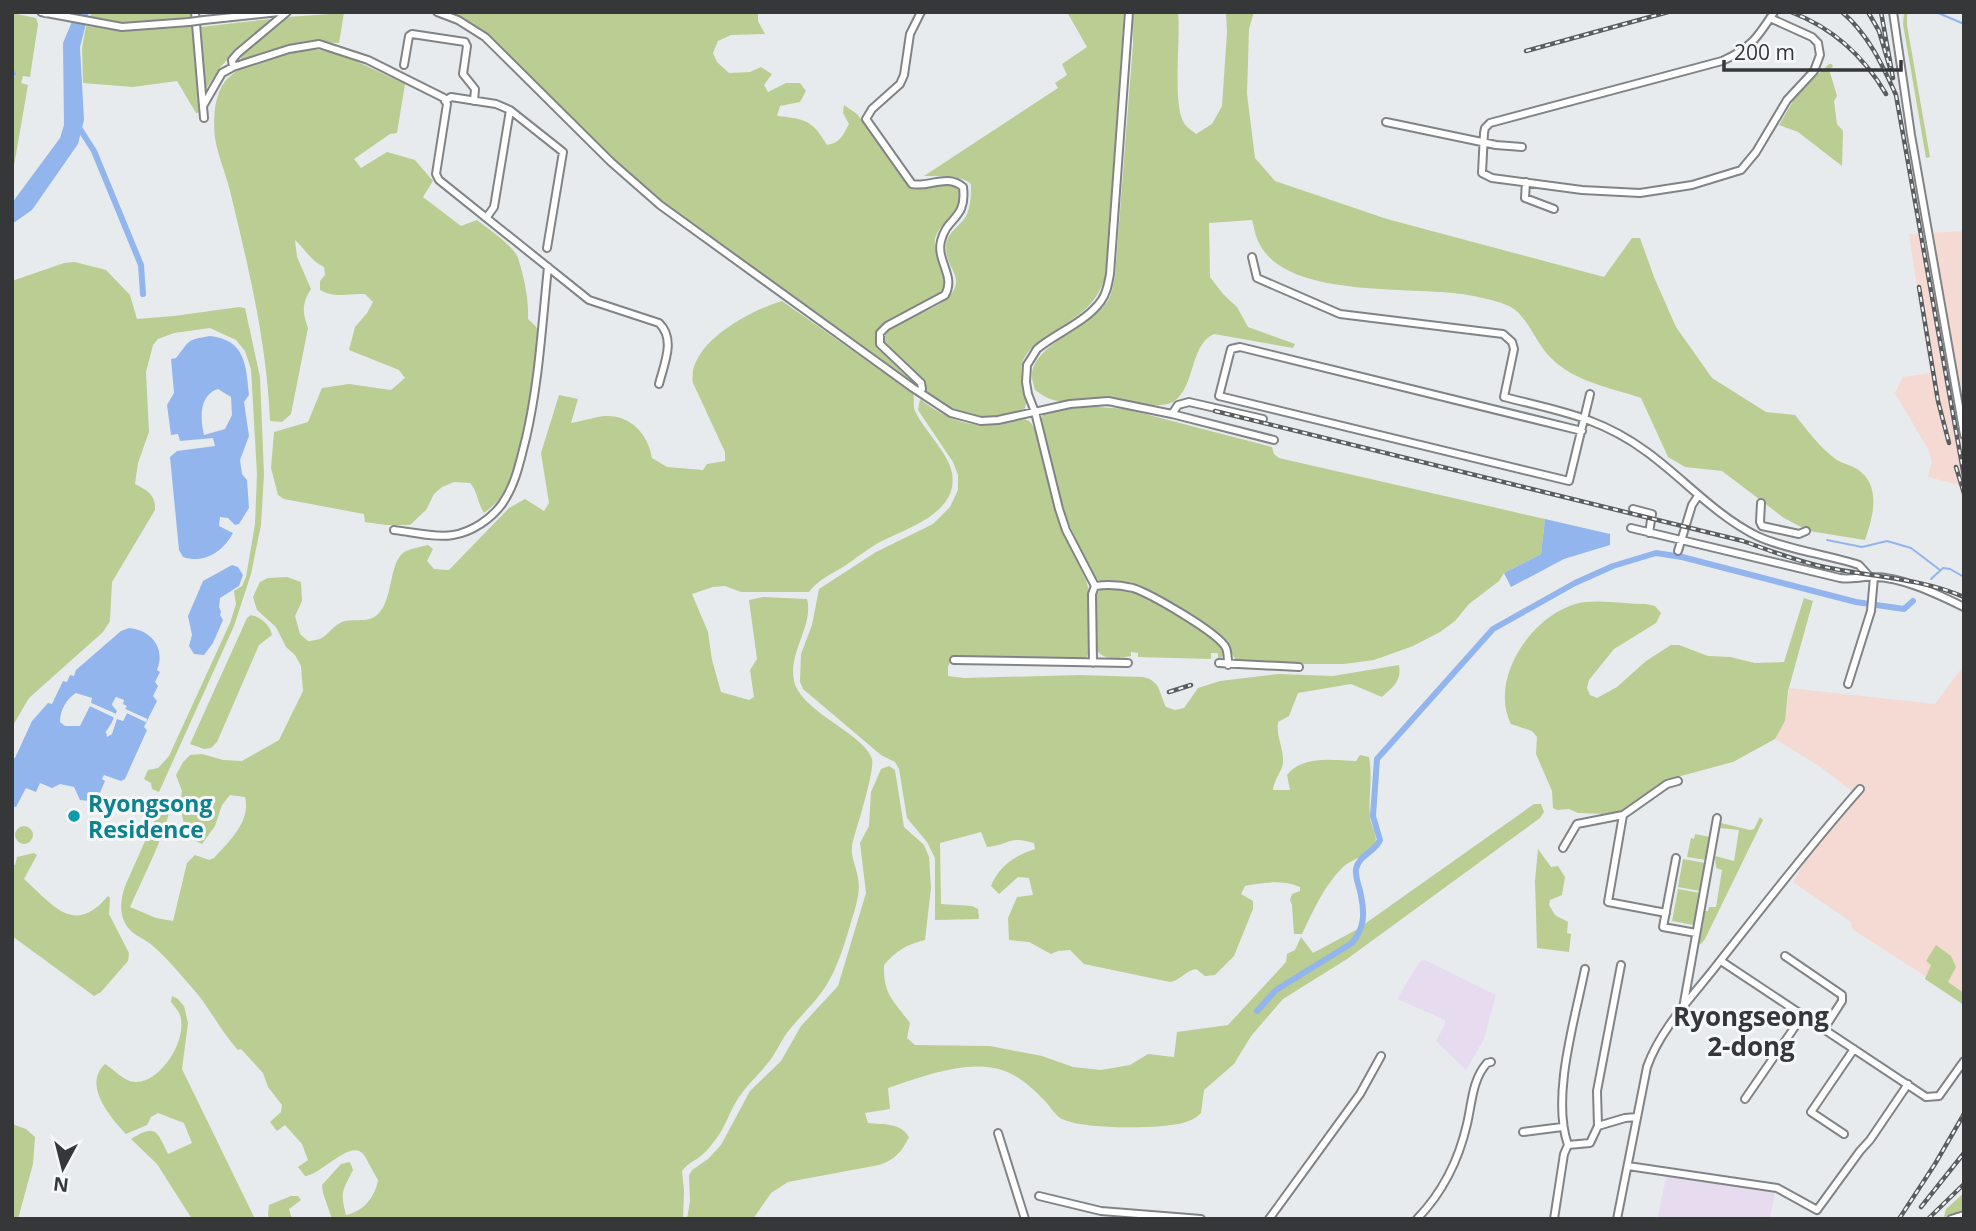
<svg xmlns="http://www.w3.org/2000/svg" width="1976" height="1231" font-family="'Open Sans',sans-serif">
	<rect width="100%" height="100%" fill="#e7ebee"/>
	<path fill="#f4dad3" d="M1964,231V507L1959,485L1928,477L1932,461L1928,449L1895,393L1903,377L1930,373L1909,234Z
		M1964,665V1001L1852,929L1851,922L1793,882L1816,843L1857,795L1819,766L1775,739L1785,721L1789,688L1935,704Z"/>
	<path fill="#e7dbf0" d="M1425,960L1496,995L1484,1039L1466,1070L1436,1041L1445,1025V1020L1397,999L1420,961Z
		M1667,1174L1775,1191L1770,1219H1657Z"/>
	<path fill="#bacd93" d="M92,12H191L192,17L124,23L90,17Z
		M448,12H758V21L765,34L731,35L718,41L713,53L717,62L729,73L750,72L761,67L772,74L764,85L768,92L786,83H800L806,91L800,102L780,106L777,116C806,119 812,120 827,145C840,143 843,135 849,124L843,113L844,105L857,114L912,186L955,184C974,210 940,218 935,239C932,256 956,281 940,295C923,310 863,316 879,348L918,382L917,388L660,201L636,181L487,33L464,18Z
		M1067,12H1124L1107,271C1097,309 1077,315 1046,337C1039,342 1031,347 1026,355C1014,373 1030,389 1025,408C993,425 951,415 925,392L922,379L883,342C886,320 929,314 944,301C970,279 946,271 946,248C946,232 959,228 966,216C971,207 971,195 971,184C960,174 939,177 924,176L1058,88L1055,83L1067,75L1062,64L1087,47Z
		M1132,12H1178C1181,38 1172,104 1184,123C1186,127 1193,131 1196,134L1212,124L1222,106L1227,32L1226,12H1254L1249,29L1247,94L1255,158L1275,181L1387,219L1604,277L1632,238H1640L1654,277L1676,327L1712,378L1766,412L1795,415C1807,430 1821,449 1837,460C1843,464 1851,465 1857,469C1882,485 1873,517 1865,540L1809,531L1784,518L1722,471L1685,467L1668,457L1641,398C1609,387 1574,382 1550,357C1537,344 1528,319 1514,309C1504,302 1486,299 1474,296C1419,284 1285,302 1258,241C1255,235 1254,227 1252,220L1209,223L1210,277L1223,294L1237,307L1248,327L1295,344L1293,348L1214,334C1191,344 1195,382 1177,399C1161,414 1123,397 1103,397C1088,397 1074,402 1059,401C1049,400 1042,395 1035,390C1034,385 1031,378 1032,373C1035,345 1091,325 1107,302C1112,295 1113,285 1115,276L1133,44Z
		M1904,12H1907V25L1930,157L1926,158L1903,24Z
		M12,13L36,18L38,24L30,77L23,76L21,83L28,85L12,177V79L16,76L12,71Z
		M344,13L339,43L309,42L241,60V56L288,17Z
		M270,19L272,21L233,53L219,69L206,89L204,83L201,27Z
		M86,26L126,30L194,26L202,112L196,113L177,81L133,87L83,83L82,48Z
		M314,49L341,54L405,84L397,133L390,134L354,159L361,168L387,152L415,160L433,181L423,197L461,226L477,220C487,228 514,246 518,258C524,276 529,300 528,319C532,323 536,325 538,331C544,356 519,466 506,490C501,500 493,506 484,513C477,502 478,492 470,483L454,482L442,487L434,494L426,510L410,525H386L365,522L364,514L284,499L278,495L271,468L274,432L308,422L322,388L349,384L391,390L405,378L399,370L349,350L355,327L367,313L373,302L365,294C347,293 336,299 320,290V281L325,275L324,267C311,261 306,250 295,240L297,257L311,289C302,303 302,312 308,328L291,414L282,422L270,421C267,345 249,269 231,195C227,176 218,157 215,138C213,121 214,100 222,86C236,60 287,54 314,49Z
		M1829,64H1832L1833,67L1829,69L1837,96L1834,101L1837,124L1843,131L1842,166L1798,132L1779,125L1797,94Z
		M75,262L106,270L130,295L137,319L174,316L239,307L245,308L260,377L264,474L261,525L251,574L234,626L159,792L152,789L151,783L144,779L148,770L158,768L169,756L230,623L236,604L234,591L242,586L246,577L255,524L257,474L251,369L245,351L236,340L210,328L174,333L158,339L153,345L146,372L149,432L138,463L135,484C146,490 156,494 155,510L112,582L110,621L103,632L29,698L12,727V281L64,263Z
		M782,301L913,393C915,399 912,406 916,413C925,431 949,454 952,473C959,512 910,527 884,540C869,547 857,558 843,567C830,575 819,579 809,592H741L725,586L713,587L692,594L708,632L712,660L721,692L749,700L754,697L750,670L757,659L749,600L763,597L807,599C814,625 788,652 794,681C801,712 865,734 872,759C875,770 857,827 853,841C849,854 856,865 858,878C860,888 858,899 855,909C848,932 841,959 830,979C820,998 803,1013 790,1029C783,1037 779,1047 773,1056C763,1071 749,1082 739,1097C730,1110 726,1126 716,1139C712,1144 707,1151 702,1155C695,1161 688,1163 682,1171L684,1191L683,1219H332L323,1193L322,1185L341,1164L350,1162L353,1170C342,1192 340,1191 346,1215C364,1211 375,1197 378,1180C373,1172 369,1163 364,1155C352,1137 321,1175 305,1176L298,1167L308,1160L302,1144L285,1125L277,1131L270,1122L281,1112L282,1105L268,1087L263,1073L241,1049L238,1050C221,1032 210,1008 194,990C181,975 168,959 153,946C147,940 137,937 131,931C118,918 120,901 125,886L163,801L171,805C163,840 145,873 130,907L156,918L173,921L187,863L195,855L209,860L214,858C229,841 251,822 245,797L230,795L222,805L215,826L202,844L191,839L183,820L180,804L182,791L176,775L183,762L190,755L202,754L223,760L242,761L279,740L303,691L301,666L295,655L286,647L276,627L257,610L253,597L260,582L268,578L287,577L301,582L302,601L295,616L300,634L308,641C328,640 325,632 340,623C351,617 367,624 377,615C394,601 388,560 406,551C413,548 421,547 428,545L433,549L427,561L434,569L449,570L509,508L525,499L544,511L549,503L541,453L559,395L578,399L571,423C582,421 594,417 605,416C631,415 648,434 652,458L667,467L703,470L707,464L725,461V452L693,383C686,344 751,310 782,301Z
		M920,399C942,417 971,429 999,424C1006,423 1014,419 1021,419C1028,419 1031,422 1034,428L1063,532L1086,580L1089,591V653L1085,660L952,658L948,667V676L964,678L1080,675L1143,677C1161,681 1159,693 1166,707L1175,710L1184,708L1198,688L1220,681L1279,674L1333,676L1399,665C1402,681 1393,687 1382,697L1351,684L1298,693L1289,716L1278,722C1276,737 1284,749 1283,763C1282,772 1274,779 1273,790H1290L1287,775C1303,755 1332,760 1356,761L1360,755L1369,757C1373,778 1368,797 1370,817C1371,826 1378,835 1375,843C1370,856 1350,859 1341,869C1323,888 1313,911 1302,934H1294L1292,905L1290,900L1292,894L1300,891V887C1283,880 1263,882 1245,886L1241,894L1253,901V909L1234,956L1215,975L1205,976L1196,969C1185,971 1181,980 1170,982L1084,964L1070,950L1058,951L1051,954L1029,942L1009,940L1008,918L1017,897L1033,895L1029,878L1018,877L999,894L991,886C999,866 1014,856 1035,849L1034,843C1008,835 1010,845 987,847L981,832L940,843L941,904L972,906L978,909L979,919L935,920V858L927,842L907,818L899,769L895,762L881,755L803,689L800,682L801,654L812,625L819,589L876,552L933,524L950,507L958,490V475L953,462L918,410Z
		M1085,406L1126,409L1272,447L1274,454L1279,458L1545,519L1541,554L1504,573L1499,581L1469,604L1455,621L1440,632L1413,646L1374,660L1344,664H1246L1235,659L1220,634L1206,625L1138,586L1098,580L1092,575L1063,510L1040,422L1043,415L1048,412Z
		M1109,587L1133,591L1178,614L1212,636L1220,643L1223,656L1218,660V653H1211V659L1138,657V653L1131,652V656C1118,659 1101,661 1095,647L1096,595L1100,590Z
		M1804,598L1813,601L1788,691L1785,721L1775,739L1733,762L1666,780L1636,804L1622,811L1606,814L1578,813L1569,809L1557,810L1553,808L1552,791L1536,754L1537,737L1532,731L1511,724C1487,677 1537,607 1586,602C1605,600 1627,604 1646,604L1655,606L1661,613L1656,623L1614,649L1589,680L1587,688L1590,695L1597,698L1617,687L1646,661L1671,645H1679L1708,656L1730,657L1755,663L1784,662Z
		M251,615C261,617 270,625 272,635L259,645L217,742L211,748L204,749L190,744L247,618Z
		M889,766L895,770L904,827L924,845L929,857L931,888L925,940C907,944 896,951 884,965C883,994 893,1000 910,1023L907,1038L915,1045L990,1046L1042,1056L1073,1067L1101,1070L1130,1065L1148,1054L1174,1057L1177,1032L1228,1025L1286,962L1287,954L1295,950L1301,937L1313,953L1356,930L1534,804H1541L1544,812L1540,818L1347,959L1283,999L1251,1036L1234,1064L1204,1090L1201,1113C1196,1118 1190,1121 1183,1123C1159,1129 1081,1130 1060,1118C1055,1114 1050,1107 1046,1102C1030,1085 1012,1069 987,1067C955,1064 918,1078 888,1088L890,1109L865,1113L868,1123C884,1125 900,1122 909,1137C902,1152 894,1160 879,1165L788,1182L771,1193L753,1219H687L690,1201L689,1175L692,1170L708,1159L721,1145L750,1091L781,1061L801,1026L838,986L866,893L860,843L869,826L871,792L881,769Z
		M1760,817L1763,820L1705,939L1701,944L1699,943L1705,911H1708L1709,907H1716L1722,870L1716,868L1715,856L1734,861L1739,830L1720,828L1721,823L1750,830L1754,829Z
		M15 835a9 9 0 1 1 18 0a9 9 0 1 1-18 0Z
		M1695,834L1710,837L1706,860L1687,857L1691,838L1694,839Z
		M1538,849L1551,867L1558,866L1565,877L1562,895L1550,900L1549,905L1555,915L1568,922L1567,933L1571,934L1569,952L1537,948L1535,881Z
		M34,853L37,855L24,879C54,906 74,936 108,896L110,898L109,914L129,953L128,961L101,992L94,996L12,936V865H15L17,857Z
		M1683,859L1705,863L1700,891L1678,887Z
		M1678,889L1700,893L1694,925L1672,921Z
		M1936,945L1951,956L1956,967L1948,982L1964,993V1005L1925,979L1931,965L1926,961Z
		M172,996L178,999L184,1006L188,1023L182,1069L255,1219H192L157,1164L131,1139C156,1123 157,1131 168,1154L192,1143L184,1123L158,1113L151,1117L147,1125L126,1134C111,1118 82,1085 105,1064C115,1070 125,1083 137,1082C162,1081 188,1039 180,1015C179,1011 174,1006 171,1002Z
		M12,1124L26,1129L35,1137L33,1164L18,1219H12Z
		M1964,1193V1213L1944,1217L1946,1209Z
		M291,1196H298L301,1200L289,1209L292,1219H270L268,1215L269,1205Z"/>
	<path fill="#93b5ee" fill-rule="evenodd" d="M76,12H89L80,47L84,120L78,144L32,210L12,224V203L60,138L64,125L63,43Z
		M210,336C246,340 246,366 249,395L244,402L249,436L240,460L242,474L247,480L249,508L239,524L235,525L228,518L220,517L219,526L233,533C223,552 204,564 183,557L179,550L170,457L177,451L215,446L213,438L180,441L178,434L171,435L167,405L174,393L171,359L176,358C190,341 185,340 210,336ZM218,389L231,397L232,415L225,429L204,435C200,418 199,395 218,389Z
		M1545,519L1610,534V545L1564,559L1511,587L1504,573L1541,554Z
		M232,565L238,567L243,575L239,586L220,598L219,607L221,612L220,615L223,620L213,643L204,655L194,654L189,646L192,635L188,616L203,581Z
		M129,628C151,630 166,648 157,670L160,672L155,682L158,686L153,696L157,701L144,727L147,730L125,779L121,781L104,775L102,779L105,781L99,795L95,794L90,801L80,800L74,787L60,784L52,788L40,783L36,792L26,788L16,807L12,806V758H15L32,721L48,703L52,704L63,681L67,682L70,675L74,676L76,670L121,631ZM76,693L92,698L91,703L116,714L117,711L112,704L116,697L125,709L147,719L146,722L127,713L123,721L117,718L111,731L105,733L115,718L90,706L80,726H65L60,722C60,710 67,698 76,693Z"/>
	<path fill="#e7ebee" d="M116,697L124,700L123,704L127,706L125,709L147,719L146,722L127,713L123,721L117,719L112,734L107,737L106,731L109,730L114,717L90,706L91,703L116,714L117,711L112,705Z"/>
	<g fill="none" stroke-linecap="round" stroke-linejoin="round">
		<path stroke="#93b5ee" stroke-width="2" d="M1936,12L1964,24
			M1827,540L1862,547L1887,541L1911,548L1940,570
			M1931,579L1943,568L1950,569L1964,577"/>
		<path stroke="#93b5ee" stroke-width="6" d="M12,74H13
			M78,126L94,151L141,265L143,294
			M1257,1011L1276,990L1352,943C1364,929 1365,914 1361,896C1360,887 1355,879 1356,869C1359,855 1375,852 1380,840L1373,816L1377,759L1493,629L1575,583L1613,566L1656,553L1682,557L1856,602L1904,609L1913,601"/>
		<defs>
			<path id="minor" d="M41,12L122,27L189,22
				M195,12L204,118
				M437,12L458,20L485,37L611,162L660,205L913,388L951,413L981,421L998,420L1070,404L1108,401L1172,414L1274,440
				M921,12L910,34L904,75L900,84L872,109L866,119L912,184C929,188 947,173 963,187C967,220 947,216 941,241C936,261 956,276 945,295L887,326L880,333V344L921,383L922,389
				M1893,12L1911,135L1964,435
				M1770,18L1812,37L1818,43L1820,55L1814,71L1787,100L1756,152L1741,170L1692,185L1640,193L1582,190L1492,178L1482,173L1484,133L1485,128L1490,123L1722,61C1750,49 1758,37 1774,12
				M204,20L279,12
				M404,65L409,36L412,34L465,42L467,46L463,74L475,89L474,101
				M233,67L232,60L238,53L287,12
				M445,101L451,97L496,104L510,110L494,207L487,217
				M203,106L222,73L233,67L289,49L319,44L368,60L444,98L447,104L436,174L439,180L589,300L659,323C676,339 664,364 659,384
				M510,110L563,152L547,248
				M1386,122L1496,145L1522,147
				M1526,182L1525,198L1554,209
				M1252,257L1257,278L1340,314L1503,334L1512,342L1514,349L1504,397C1559,411 1600,417 1647,452C1684,479 1715,515 1757,536C1784,549 1829,555 1859,565L1869,576
				M1172,414L1178,405L1189,402L1263,419
				M1582,431L1240,347L1231,349L1219,396L1569,481L1590,394
				M1761,503L1760,522L1762,526L1799,534L1806,531
				M1633,509L1652,514L1649,533
				M1631,528L1840,578C1852,580 1862,576 1873,577C1903,577 1937,594 1964,607
				M394,530C413,532 435,538 453,535C472,532 491,519 502,504C516,484 520,461 526,438C539,382 542,325 548,267
				M1678,551L1692,505L1698,496
				M1095,586C1108,584 1121,585 1133,588C1151,594 1219,633 1226,648C1228,653 1228,659 1228,665
				M954,660L1128,663
				M1093,663L1092,594L1095,586L1066,530L1059,509L1035,412L1028,394L1026,382L1027,365L1037,349C1056,333 1086,322 1101,301C1107,293 1108,284 1110,274L1129,12
				M1219,663L1299,667
				M1848,684L1871,611L1874,577
				M1563,848L1577,824L1623,815
				M1676,858L1663,927L1696,933
				M1666,913L1608,902L1623,815L1667,784L1678,781
				M1785,956L1842,995V1001L1824,1029
				M1721,961L1926,1097L1939,1096L1964,1061
				M1683,1008L1717,818
				M1745,1099L1803,1015
				M1598,1126L1597,1091L1621,965
				M1523,1132L1562,1127
				M998,1133L1025,1219
				M1844,1134L1811,1112L1854,1049
				M1568,1145C1551,1097 1575,1019 1585,969
				M1628,1166L1777,1188L1817,1210L1860,1151L1870,1140L1908,1084
				M1039,1196L1101,1211L1201,1219
				M1269,1219L1360,1094L1381,1056
				M1417,1219C1442,1193 1459,1159 1467,1124C1472,1103 1472,1080 1487,1063L1491,1062
				M1554,1219L1564,1154L1568,1145L1590,1143L1598,1126L1625,1118L1637,1117
				M1617,1219L1647,1067C1661,1027 1695,994 1720,961C1766,903 1811,844 1860,789
				M1951,1219L1964,1215"/>
			<path id="tertiary" d="M46,13V12"/>
		</defs>
		<use href="#minor" stroke="#818487" stroke-width="10"/>
		<use href="#tertiary" stroke="#818487" stroke-width="10"/>
		<use href="#minor" stroke="#fff" stroke-width="6"/>
		<use href="#tertiary" stroke="#fff" stroke-width="7"/>
		<defs>
			<path id="rail" d="M1791,12C1833,28 1863,55 1886,94
				M1842,12C1868,34 1882,64 1896,95L1964,476
				M1868,12L1879,31L1890,68
				M1881,12L1893,78
				M1526,51L1668,12
				M1919,287L1938,401L1949,443
				M1215,411L1743,541C1768,550 1794,560 1820,566C1868,577 1918,577 1964,597
				M1956,467L1964,493
				M1169,692L1191,685
				M1921,1207L1964,1153
				M1899,1219L1935,1164L1964,1114
				M1928,1219L1964,1184"/>
		</defs>
		<use href="#rail" stroke="#5a5d5e" stroke-width="4.5"/>
		<use href="#rail" stroke="#f5f8fb" stroke-width="2" stroke-dasharray="5" stroke-linecap="butt"/>
		<defs>
			<path id="minor-bridge" d="M189,22L204,20"/>
		</defs>
		<use href="#minor-bridge" stroke="#818487" stroke-width="10" stroke-linecap="butt"/>
		<use href="#minor-bridge" stroke="#fff" stroke-width="6"/>
	</g>
	<circle fill="#0f9aa8" stroke="#f5f8fb" stroke-width="2.5" cx="74" cy="816" r="7"/>
	<g text-anchor="middle" dominant-baseline="central" stroke-width="6" stroke-linejoin="round" paint-order="stroke">
		<g font-size="23" font-weight="bold" fill="#0d838f" stroke="#f5f8fb" text-anchor="start">
			<text x="88" y="803">Ryongsong<tspan x="88" dy="26">Residence</tspan></text>
		</g>
		<g font-size="26" font-weight="bold" fill="#353738" stroke="#f5f8fb">
			<text x="1751" y="1016">Ryongseong<tspan x="1751" dy="30">2-dong</tspan></text>
		</g>
	</g>
	<rect width="1976" height="1231" fill="none" stroke="#353738" stroke-width="28"/>
	<g transform="translate(63 1168) rotate(187)" stroke="#f5f8fb" stroke-width="5" paint-order="stroke">
	<path d="M0-5L12 26L0 18L-12 26Z" fill="#353738"/>
	<text y="-10" font-size="19" font-weight="bold" text-anchor="middle" fill="#353738">N</text>
	</g>
	<path d="M1724 60v10h177v-10" fill="none" stroke="#353738" stroke-width="3.5"/>
	<text x="1734" y="60" font-size="21" fill="#353738" stroke="#f5f8fb" stroke-width="5" paint-order="stroke">200 m</text>
</svg>
